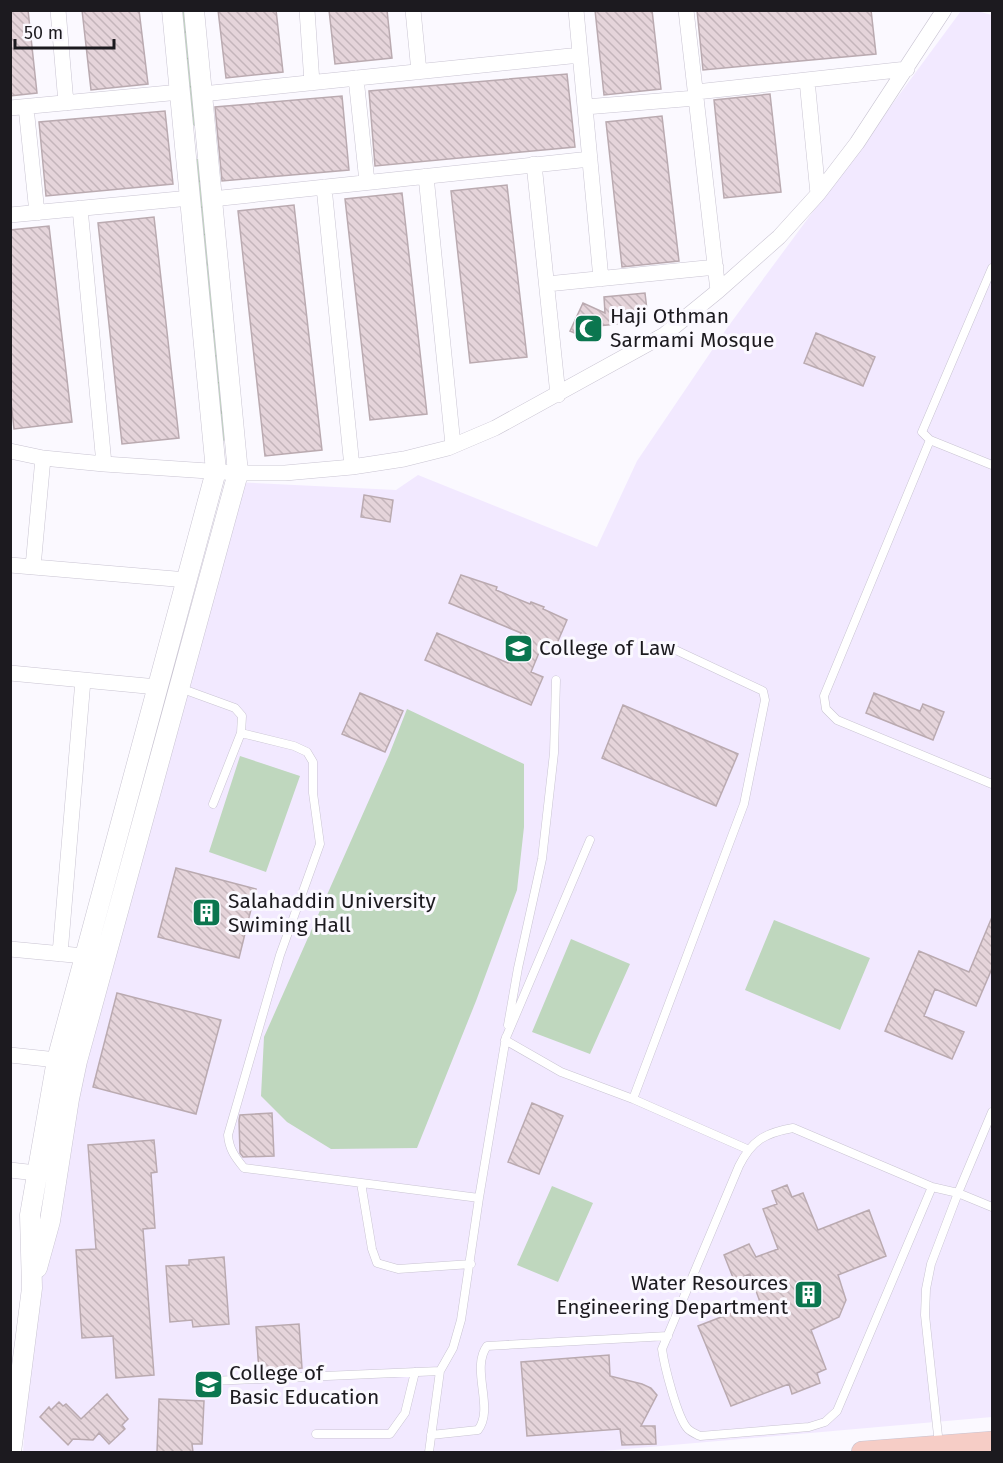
<svg xmlns="http://www.w3.org/2000/svg" width="1003" height="1463" font-family="'Fira Sans',sans-serif">
	<defs>
		<pattern id="forest-crowns" width="20" height="18" patternUnits="userSpaceOnUse" patternTransform="scale(1.5)"><rect width="20" height="18" fill="#bfd7be"/><path d="M2 6a3 3 0 1 1 6 0M12 15a3 3 0 1 1 6 0" fill="none" stroke="#a4b8a3"/></pattern>
		<pattern id="building-back-hatch" width="6" height="6" patternUnits="userSpaceOnUse" patternTransform="scale(1.5)"><rect width="6" height="6" fill="#e5d4da"/><path d="M-1 5l2 2M0 0l6 6M5-1l2 2" fill="none" stroke="#c4b5bb"/></pattern>
	</defs>
	<rect width="100%" height="100%" fill="#fbf9ff"/>
	<path fill="#f2e9ff" d="M961,11H977L992,15V1417L592,1452H23L32,1314L71,1091L234,482L396,490L418,475L597,547L637,461L727,328Z"/>
	<path fill="url(#forest-crowns)" d="M182,11H186L196,125L195,126L193,125Z
		M196,159H199L226,440L223,441Z"/>
	<path fill="#bfd7be" d="M407,709L524,764V827L517,890L476,1001L417,1148L331,1149L287,1122L261,1096L264,1037L389,755Z
		M240,756L300,776L266,872L209,852Z
		M774,920L870,958L840,1030L745,990Z
		M571,939L630,964L590,1054L532,1032Z
		M552,1186L593,1203L558,1282L517,1265Z"/>
	<path fill="url(#building-back-hatch)" stroke="#baaab0" stroke-width="1.5" d="M10,10H28L37,93L10,96Z
		M82,10H139L148,84L91,90Z
		M218,10H276L283,72L226,78Z
		M329,10H387L392,58L335,64Z
		M595,10H652L661,89L604,95Z
		M697,10H871L876,54L703,70Z
		M567,74L575,147L375,166L369,91Z
		M770,94L781,192L724,198L714,100Z
		M342,96L349,170L222,181L215,107Z
		M165,111L173,184L46,196L39,122Z
		M662,116L679,261L622,267L606,122Z
		M507,185L527,357L470,363L451,191Z
		M402,193L427,414L370,420L345,199Z
		M294,205L322,450L265,456L238,211Z
		M154,217L179,438L122,444L98,223Z
		M49,226L72,422L14,429L10,392V230Z
		M645,293L647,310L626,312L627,322L629,323L597,326L591,340L570,331L583,303L605,313L604,297Z
		M816,333L875,357L863,386L804,363Z
		M364,495L393,500L390,522L361,517Z
		M461,575L497,587L496,590L530,604L531,602L544,607L543,609L567,620L555,648L543,643L531,672L543,677L531,705L425,660L437,633L508,663L521,633L449,603Z
		M360,693L403,711L385,752L342,734Z
		M874,693L920,711L923,704L944,712L933,740L866,713Z
		M623,705L738,754L716,806L602,758Z
		M176,868L256,889L239,958L158,937Z
		M992,917L993,966L976,1006L935,989L924,1016L964,1032L952,1059L885,1031L919,951L969,972Z
		M117,993L221,1020L196,1114L93,1087Z
		M532,1103L563,1116L539,1174L508,1162Z
		M272,1113L274,1156L243,1157L240,1153L239,1120L240,1115Z
		M154,1140L157,1172L151,1173L155,1228L143,1229L154,1375L116,1378L113,1336L82,1338L76,1250L96,1249L88,1145Z
		M787,1185L792,1197L803,1193L818,1230L869,1210L886,1256L838,1275L846,1300L839,1317L811,1330L826,1369L817,1373L820,1383L792,1394L789,1384L731,1406L698,1326L760,1302L750,1274L734,1280L724,1255L749,1244L756,1257L778,1249L763,1209L777,1204L772,1191Z
		M224,1257L229,1324L193,1327L192,1320L170,1322L166,1266L189,1265V1260Z
		M299,1324L302,1368L259,1372L256,1327Z
		M609,1355L610,1376L642,1384L651,1388L657,1395L641,1426H655L656,1444L622,1445L620,1429L527,1436L521,1362Z
		M107,1394L128,1419L122,1425L125,1429L109,1444L99,1433L93,1440L73,1439L68,1445L40,1417L49,1407L51,1410L59,1402L63,1406L66,1404L81,1419Z
		M159,1399L204,1401L202,1444H192L193,1452H157Z"/>
	<g fill="none" stroke-linecap="round" stroke-linejoin="round">
		<defs>
			<path id="service" d="M992,268L922,432L930,440L992,465
				M930,440L824,696L826,709L837,720L992,784
				M180,688L235,708L242,716L241,733L213,804
				M241,733L294,746L307,752L313,762V793L320,844L280,955L228,1135C229,1149 235,1157 244,1168L479,1198
				M590,840L505,1040L561,1072L633,1099L744,804L765,700L763,691L667,646
				M508,1025L518,968L542,859L554,753L556,680
				M633,1099L747,1149
				M361,1183L372,1249L377,1263L398,1269L471,1264
				M932,1187L837,1411L825,1422L809,1427L700,1436C696,1434 691,1432 688,1429C677,1418 664,1364 662,1349L739,1166C752,1140 765,1133 793,1128L932,1187L958,1193L992,1207
				M211,1381L440,1371
				M316,1434H390L405,1413L415,1372
				M431,1435L478,1430C495,1408 470,1369 487,1346L668,1336
				M939,1445L925,1315L926,1289L931,1264L958,1193L992,1112
				M429,1452L440,1371L453,1348L461,1320L479,1198L506,1037"/>
			<path id="minor" d="M58,10L66,103
				M307,10L312,83
				M413,10L419,72
				M576,10L601,279
				M686,10L718,291
				M356,78L367,182
				M807,80L818,194
				M696,92L907,69
				M202,94L580,55
				M26,107L37,213
				M585,107L696,98
				M10,108L180,92
				M534,164L558,395
				M426,176L453,445
				M324,187L352,467
				M212,199L590,159
				M80,208L104,464
				M10,215L190,198
				M547,284L716,267
				M10,451L43,458L104,464L238,473H285L352,467L404,459L448,448L495,428L664,335L718,291L779,237L818,194L857,143L944,10
				M10,565L187,580
				M33,567L43,458
				M10,673L157,687
				M10,949L84,956
				M60,954L83,680
				M10,1055L57,1060
				M10,1170L36,1173"/>
			<path id="tertiary" d="M37,1268L50,1221L69,1099L77,1061L238,473L194,10
				M11,1452L32,1288L30,1215L57,1060L216,471L172,10"/>
			<path id="secondary" d="M862,1452L992,1442"/>
		</defs>
		<use href="#service" stroke="#c9c4d2" stroke-width="9"/>
		<use href="#minor" stroke="#c9c4d2" stroke-width="16"/>
		<use href="#tertiary" stroke="#c9c4d2" stroke-width="21"/>
		<use href="#secondary" stroke="#c9c4d2" stroke-width="22"/>
		<use href="#service" stroke="#fff" stroke-width="8"/>
		<use href="#minor" stroke="#fff" stroke-width="15"/>
		<use href="#tertiary" stroke="#fff" stroke-width="20"/>
		<use href="#secondary" stroke="#f6cdc6" stroke-width="21"/>
	</g>
	<defs>
		<symbol id="mosque-square" viewBox="-11 -11 22 22"><rect x="-9" y="-9" width="18" height="18" rx="4" fill="#0b764f" stroke="#fbf9ff"/><path d="M3.5-4.9A6 6 0 1 0 3.5 4.9A5 5 0 1 1 3.5-4.9Z" fill="#fff"/></symbol>
		<symbol id="university-square" viewBox="-11 -11 22 22"><rect x="-9" y="-9" width="18" height="18" rx="4" fill="#0b764f" stroke="#fbf9ff"/><path d="M0-5L7-2L0 1L-7-2ZM-4 1L0 2.5L4 1V4Q0 6-4 4Z" fill="#fff"/></symbol>
		<symbol id="building-square" viewBox="-11 -11 22 22"><rect x="-9" y="-9" width="18" height="18" rx="4" fill="#0b764f" stroke="#fbf9ff"/><path d="M-4-6H4V6H1V3H-1V6H-4ZM-2.5-4.3h1.7v1.8h-1.7ZM.8-4.3h1.7v1.8H.8ZM-2.5-1h1.7V.8h-1.7ZM.8-1h1.7V.8H.8Z" fill="#fff"/></symbol>
	</defs>
	<g fill-rule="evenodd">
		<use href="#mosque-square" x="572" y="312" width="33" height="33"/>
		<use href="#university-square" x="502" y="632" width="33" height="33"/>
		<use href="#building-square" x="190" y="896" width="33" height="33"/>
		<use href="#building-square" x="792" y="1278" width="33" height="33"/>
		<use href="#university-square" x="192" y="1368" width="33" height="33"/>
	</g>
	<g text-anchor="middle" dominant-baseline="central" stroke-width="6" stroke-linejoin="round" paint-order="stroke">
		<g font-size="21" fill="#1c1a1f" stroke="#fbf9ff" text-anchor="start">
			<text x="610" y="316">Haji Othman<tspan x="610" dy="24">Sarmami Mosque</tspan></text>
			<text x="539" y="648">College of Law</text>
			<text x="228" y="901">Salahaddin University<tspan x="228" dy="24">Swiming Hall</tspan></text>
			<text x="788" y="1283" text-anchor="end">Water Resources<tspan x="788" dy="24">Engineering Department</tspan></text>
			<text x="229" y="1373">College of<tspan x="229" dy="24">Basic Education</tspan></text>
		</g>
	</g>
	<rect width="1003" height="1463" fill="none" stroke="#1c1a1f" stroke-width="24"/>
	<path d="M15 39v9h99v-9" fill="none" stroke="#1c1a1f" stroke-width="3"/>
	<text x="24" y="39" font-size="18" fill="#1c1a1f" stroke="#fbf9ff" stroke-width="4.5" paint-order="stroke">50 m</text>
</svg>
